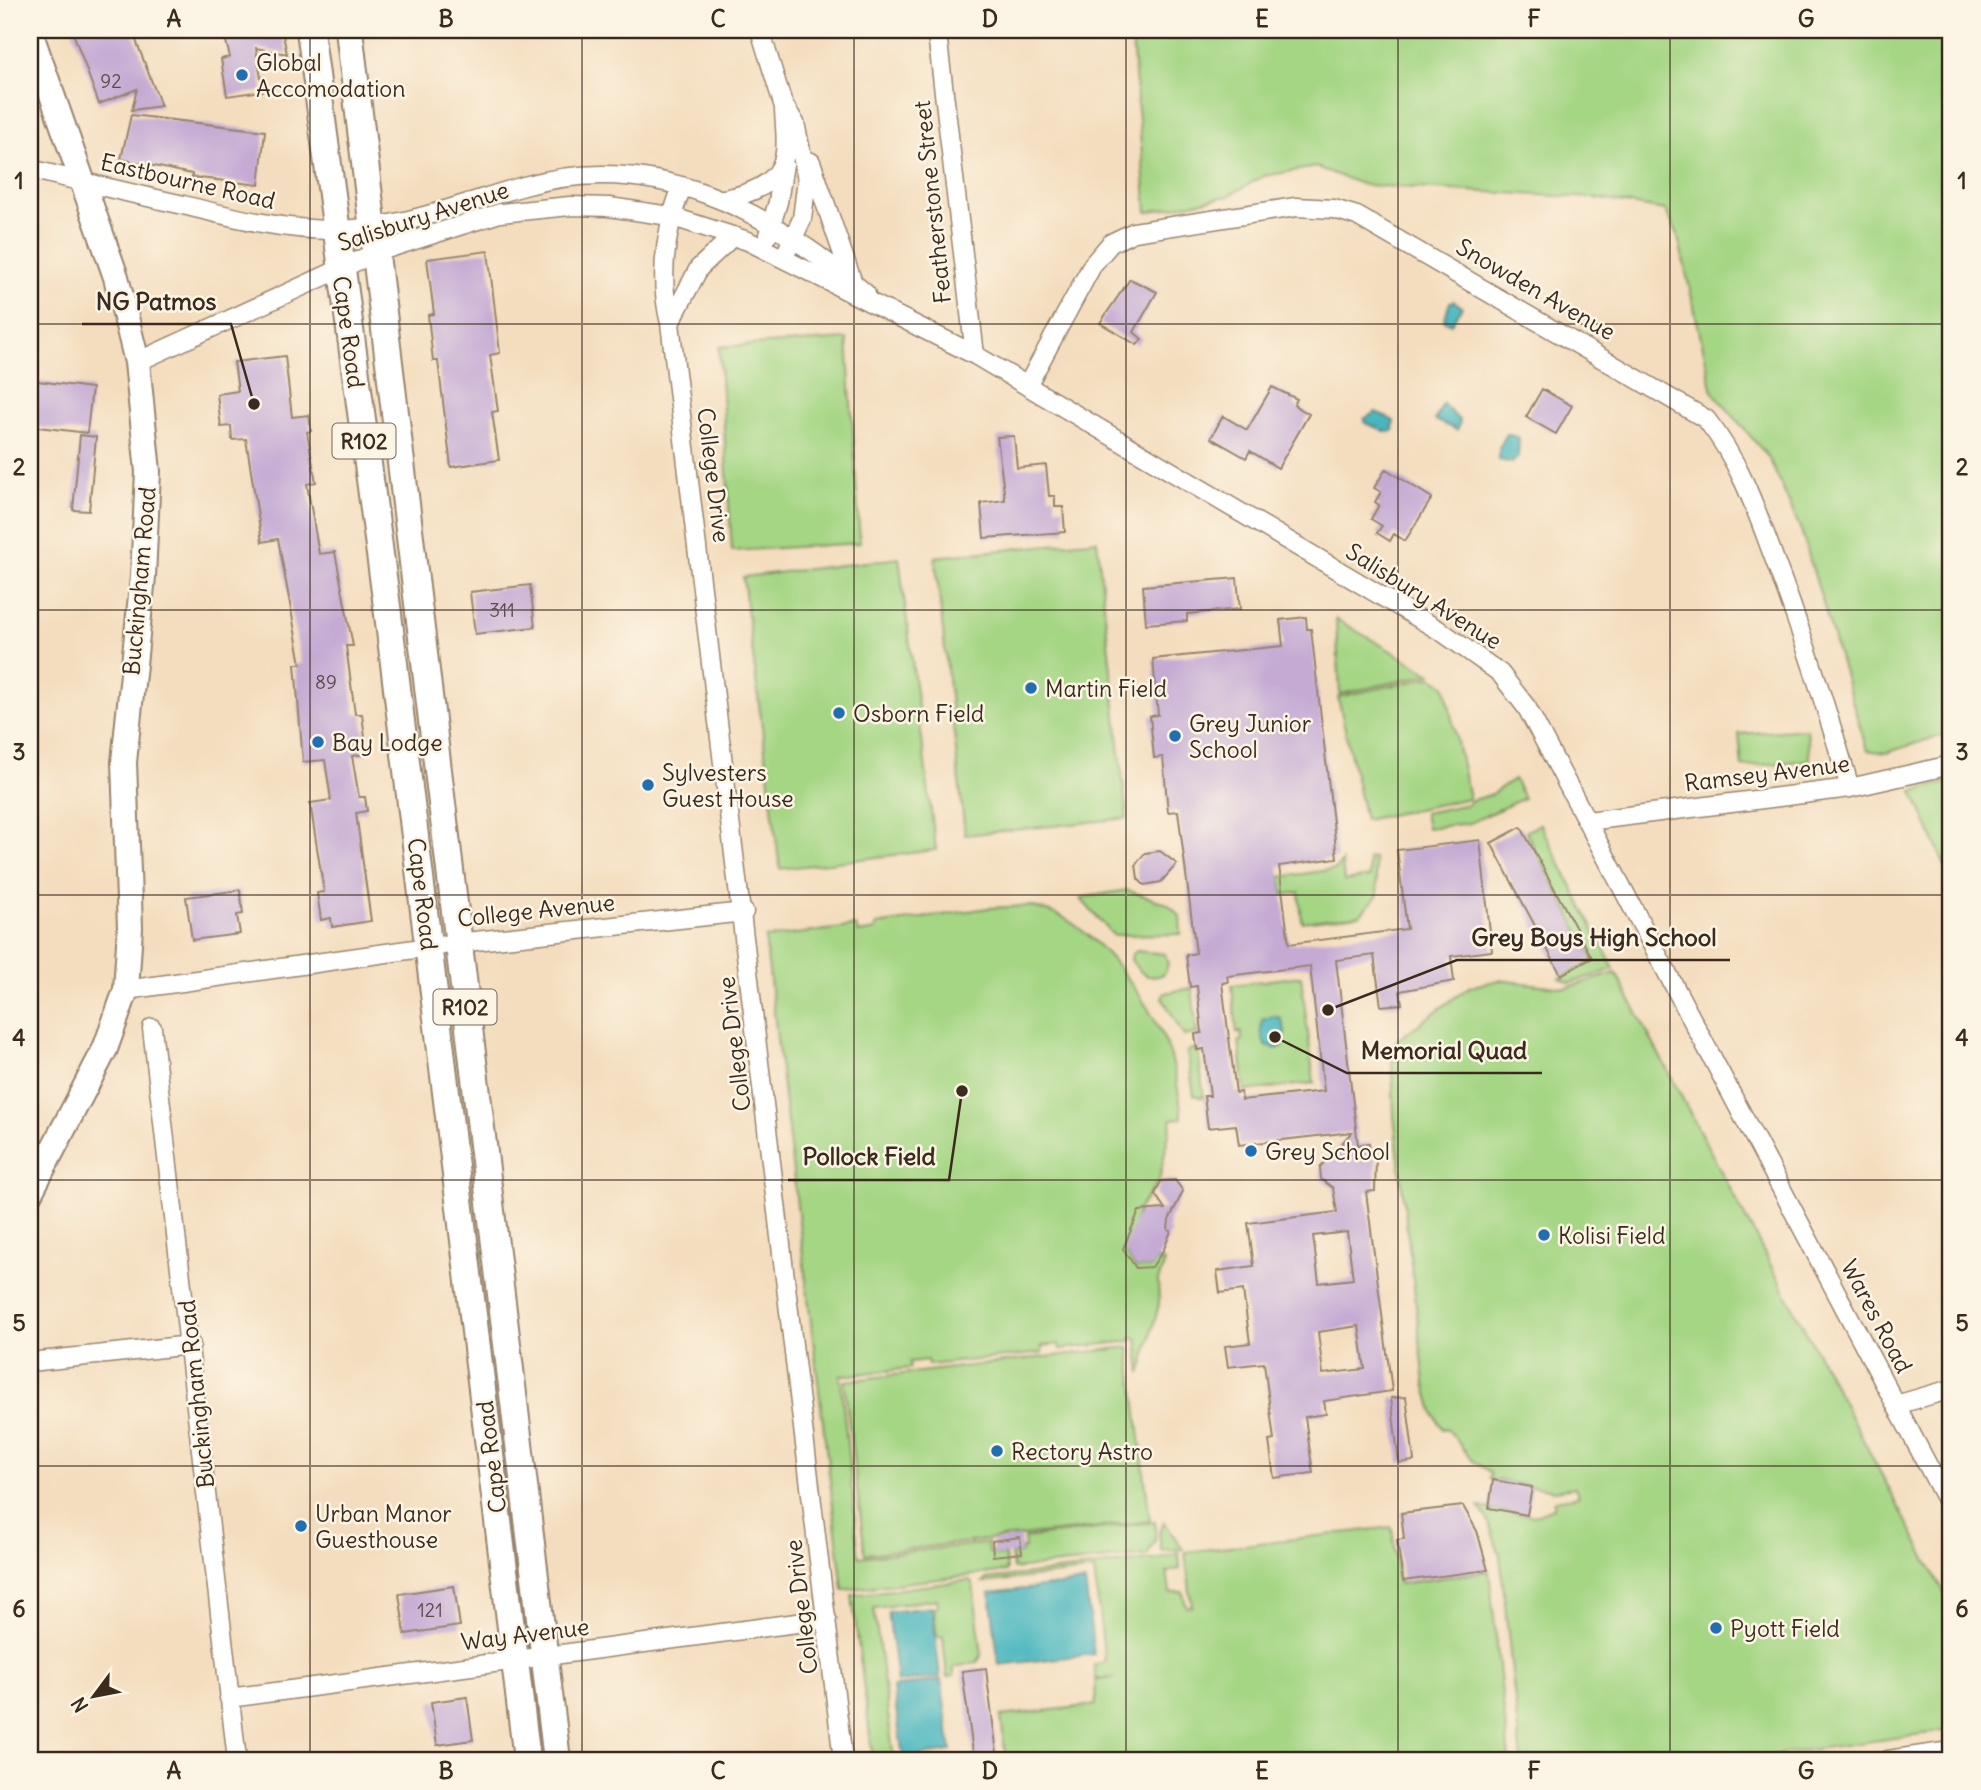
<svg xmlns="http://www.w3.org/2000/svg" width="1981" height="1790" font-family="Delius,sans-serif">
	<rect width="100%" height="100%" fill="#fcf5e5"/>
	<filter id="ink" filterUnits="userSpaceOnUse"><feTurbulence type="fractalNoise" baseFrequency=".0143" numOctaves="2"/><feDisplacementMap in="SourceGraphic" scale="14" xChannelSelector="R" yChannelSelector="G"/><feConvolveMatrix kernelMatrix="1 2 1 2 8 2 1 2 1" color-interpolation-filters="sRGB"/></filter>
	<filter id="wash" filterUnits="userSpaceOnUse"><feTurbulence type="fractalNoise" baseFrequency=".00686" numOctaves="4" result="noise"/><feDisplacementMap in="SourceGraphic" scale="28" xChannelSelector="R" yChannelSelector="G"/><feGaussianBlur stdDeviation="1.57" result="paint"/><feColorMatrix in="noise" values="0 0 0 0 0 0 0 0 0 0 0 0 0 0 0 0 0 1.4 0 .05"/><feComposite in="paint" operator="in"/></filter>
	<g filter="url(#wash)">
		<rect width="100%" height="100%" fill="#f4ddbe"/>
		<path fill="#a5d684" stroke="#708051" stroke-width="2" d="M1131,30H1951V732L1886,753L1867,750L1801,530L1769,458L1713,392L1677,232L1665,210L1594,198L1364,185L1316,167L1264,176L1228,196L1147,212Z
			M847,339L860,543L732,551L719,347Z
			M1097,540L1127,818L965,835L935,557Z
			M899,558L936,850L780,869L743,577Z
			M1336,619L1431,674L1340,694Z
			M1432,677L1445,686L1469,798L1365,820L1338,697Z
			M1807,729L1810,760L1742,767L1739,734Z
			M1514,779L1524,798L1470,823L1427,828L1424,813L1469,804V801L1490,795Z
			M1951,782V880L1913,791Z
			M1540,824L1614,969L1570,983L1560,978L1593,961V958L1526,832Z
			M1374,858L1378,895L1360,915L1302,922L1299,892L1283,895L1281,877L1336,869L1342,862L1344,881L1370,877L1368,859Z
			M1127,890L1168,904L1180,916L1181,934L1113,935L1080,898Z
			M1030,906C1042,910 1055,912 1066,919C1108,945 1154,1008 1170,1054C1177,1075 1179,1096 1182,1118L1172,1119L1159,1180L1138,1210L1127,1255L1136,1268L1152,1267L1155,1260L1165,1262L1158,1281L1159,1304L1141,1373L1137,1338L1131,1337V1341L1060,1349L1059,1344L1042,1346V1353L928,1365L927,1360L910,1362V1368L840,1376L859,1557L988,1543L989,1553L993,1552L994,1556L1005,1555L1007,1571L843,1590L765,938L856,926L858,933L876,930V925L988,908Z
			M1137,951L1165,954L1168,964L1164,974C1147,981 1140,973 1131,960L1132,954Z
			M1616,973L1951,1606V1730L1738,1760H1521L1500,1555L1488,1521L1479,1507L1533,1516L1553,1508L1554,1500L1579,1496L1575,1487L1555,1490L1489,1479L1491,1473L1473,1461L1447,1428L1443,1429L1433,1412L1425,1383L1394,1116L1392,1061L1402,1059L1397,1058L1396,1041L1469,987L1499,980L1566,988Z
			M1301,976L1314,1083L1245,1091L1239,1041H1242L1241,1032L1237,1033L1232,985Z
			M1192,988L1197,1033L1184,1036L1162,997L1165,993Z
			M1192,1049L1198,1050L1204,1098L1194,1095L1187,1052Z
			M1129,1347L1150,1521L865,1554L844,1381Z
			M1155,1522V1542L1147,1555L1013,1569L1011,1554L1022,1553V1548H1025L1024,1538Z
			M1164,1522L1183,1549L1161,1551L1159,1533Z
			M1392,1527L1399,1584L1489,1571L1509,1760H1006L1001,1716L1096,1705L1095,1681L1114,1678L1096,1679L1094,1665L1105,1662L1094,1570L983,1583L986,1579L1160,1559L1179,1553L1180,1569L1167,1572L1170,1593L1183,1592L1186,1607L1192,1606L1185,1552Z
			M970,1580L973,1584L982,1655L977,1662L954,1667V1676L947,1677L943,1637H937L934,1607L938,1606L937,1599L874,1608L894,1760H873L852,1595Z"/>
		<path fill="#45b5bd" stroke="#40706e" stroke-width="2" d="M1454,301L1462,307L1451,324L1444,320L1450,302Z
			M1443,404L1460,421L1457,430L1435,420Z
			M1376,412L1394,421L1393,431L1387,432L1365,423L1364,419Z
			M1507,434L1519,438L1518,457L1512,463L1499,460V448Z
			M1273,1016L1281,1018L1285,1031L1283,1046L1277,1049L1265,1046L1261,1031L1262,1020Z
			M1085,1582L1094,1654L999,1665L990,1593Z
			M932,1607L940,1677L897,1682L888,1612Z
			M941,1680L951,1751L903,1758L893,1687Z"/>
		<g id="blocks">
			<path fill="#c5abd4" fill-rule="evenodd" d="M72,30H132L161,106L132,110L137,89L99,104Z
				M223,30H282L287,54L256,48L263,91L227,96L221,59L230,57Z
				M131,115L265,131L259,185L192,177V174L121,159Z
				M488,251L500,353L490,355L498,411L492,412L499,460L451,467L438,361H433L428,315L434,314L427,259Z
				M1130,279L1157,292L1134,332L1142,339L1137,345L1100,323Z
				M285,356L292,417L309,415L311,431L307,432L316,482L307,484L319,554L335,552L353,646H346L355,714H362L367,754L352,756L359,797H365L367,811L356,813L371,921L332,927L331,918L321,920L317,893L324,892L310,803L331,800L325,760L303,762L295,664H301L278,539L262,542L246,439L232,440L231,426L221,427L217,394L238,391L234,362Z
				M30,380L92,388L87,433L30,426Z
				M1272,387L1297,399L1294,405L1309,414L1278,468L1250,451L1246,458L1211,438L1223,416L1247,430Z
				M1542,389L1572,406L1556,434L1526,417Z
				M80,435L96,437L89,511L73,510Z
				M1014,436L1017,468L1046,465L1049,496H1055V507H1063L1065,532L984,538L981,503L1005,500L997,437Z
				M1386,469L1432,498L1405,541L1394,534L1390,541L1377,533L1382,526L1371,519L1379,505L1375,502L1381,492L1374,488Z
				M1237,578L1240,609L1187,614V621L1146,624L1143,586Z
				M530,585L535,627L475,634L470,592Z
				M1306,617L1307,629H1311L1337,858L1279,866L1289,944L1407,929L1397,850L1480,840L1492,951L1451,956L1454,981L1400,991L1402,1004L1381,1006L1374,955L1336,960L1358,1145L1369,1143L1371,1155L1376,1159L1375,1191L1366,1192L1392,1391L1324,1401L1326,1414L1305,1417L1313,1473L1274,1478L1269,1441L1274,1440L1264,1363L1228,1367L1225,1346L1250,1343L1243,1290L1220,1293L1217,1271L1254,1266L1248,1223L1337,1212L1333,1188L1321,1179L1320,1167L1352,1132L1239,1145L1236,1125L1208,1128L1204,1096H1210L1204,1049L1197,1050L1195,1034L1202,1033L1197,986L1190,987L1186,955L1196,953L1178,811L1168,812L1163,757L1154,758L1150,716L1158,715L1153,659L1283,646L1280,620ZM1310,966L1324,1091L1242,1100L1241,1092L1236,1093L1222,983L1228,982L1227,976ZM1347,1232L1353,1279L1319,1283L1313,1236ZM1359,1326L1365,1369L1323,1374L1318,1332Z
				M1521,827L1592,958L1561,975L1491,843Z
				M1160,851L1177,864L1161,882L1144,885L1138,879L1136,864L1145,853Z
				M240,890L243,914L237,915L240,934L192,940L186,897Z
				M1175,1180L1183,1191L1169,1220L1168,1230L1171,1231L1164,1249L1152,1267L1136,1268L1123,1249L1139,1211L1165,1209L1155,1194L1161,1181Z
				M1406,1397L1414,1461L1399,1463L1391,1398Z
				M1493,1480L1532,1487L1527,1515L1489,1508Z
				M1463,1506L1477,1531L1488,1570L1403,1581L1397,1540L1404,1539L1401,1513Z
				M1020,1537L1022,1553L993,1556L992,1541Z
				M454,1586L460,1626L405,1634L399,1594Z
				M986,1668L988,1686L998,1760H974L962,1671Z
				M467,1697L473,1740L437,1745L431,1702Z"/>
		</g>
	</g>
	<g filter="url(#ink)">
		<use href="#blocks" fill-opacity="0" stroke="#98846e" stroke-width="2"/>
		<g fill="none" stroke-linecap="round" stroke-linejoin="round">
			<defs>
				<path id="street" d="M760,30L783,104L795,123L807,179L802,219L788,249
					M938,42L975,355
					M811,162L853,283
					M30,169C79,181 129,193 179,204C231,217 281,230 335,230C399,230 463,203 524,186C655,149 769,210 866,294
					M682,186C665,231 658,276 670,323L843,1760
					M723,199C746,195 778,185 784,158C788,143 784,123 784,108
					M768,235L778,202L784,164
					M670,323L699,268L733,236
					M137,362L377,252L500,213L570,206L609,207L670,216L748,241L975,355L1442,632L1500,673L1527,708L1951,1509
					M1027,386L1093,264L1111,243L1134,232L1296,207L1334,209L1357,216L1706,419C1739,460 1756,509 1774,558C1803,634 1827,710 1850,788
					M1588,821L1850,788L1951,765
					M126,990L457,943L744,912
					M152,1028L237,1760
					M30,1362L191,1345
					M1896,1405L1951,1389
					M229,1698L827,1619
					M1888,1760L1951,1751"/>
				<path id="secondary" d="M30,32L116,277L137,362L148,472L143,576L124,762L130,928L126,990L105,1049L30,1193"/>
				<path id="primary" d="M310,30L388,614L527,1760
					M349,30L557,1760"/>
			</defs>
			<use href="#street" stroke="#98846e" stroke-width="21"/>
			<use href="#secondary" stroke="#98846e" stroke-width="28"/>
			<use href="#primary" stroke="#98846e" stroke-width="30"/>
			<use href="#street" stroke="#fff" stroke-width="18"/>
			<use href="#secondary" stroke="#fff" stroke-width="24"/>
			<use href="#primary" stroke="#fff" stroke-width="26"/>
		</g>
	</g>
	<path fill="none" stroke="#3b2a1e" stroke-width="2" stroke-opacity="0.55" d="M310,30V1760M582,30V1760M854,30V1760M1126,30V1760M1398,30V1760M1670,30V1760M30,324H1951M30,610H1951M30,895H1951M30,1180H1951M30,1466H1951"/>
	<g fill="#1f6fb2" stroke="#fcf5e5" stroke-width="2.5">
		<circle cx="242" cy="75" r="7"/>
		<circle cx="1031" cy="688" r="7"/>
		<circle cx="839" cy="713" r="7"/>
		<circle cx="1175" cy="736" r="7"/>
		<circle cx="318" cy="742" r="7"/>
		<circle cx="648" cy="785" r="7"/>
		<circle cx="1251" cy="1151" r="7"/>
		<circle cx="1544" cy="1235" r="7"/>
		<circle cx="997" cy="1451" r="7"/>
		<circle cx="301" cy="1526" r="7"/>
		<circle cx="1716" cy="1628" r="7"/>
	</g>
	<g text-anchor="middle" dominant-baseline="central" stroke-width="5" stroke-linejoin="round" paint-order="stroke">
		<g font-size="19" fill="#5e4a4c">
			<text x="111" y="81">92</text>
			<text x="502" y="610">311</text>
			<text x="326" y="682">89</text>
			<text x="430" y="1610">121</text>
		</g>
		<g fill="#fcf5e5" stroke="#75675a" stroke-width="2">
			<rect x="332.5" y="423.5" width="63" height="35" rx="5"/>
			<rect x="433.5" y="989.5" width="63" height="35" rx="5"/>
		</g>
		<g font-size="21" font-weight="bold" fill="#3b2a1e">
			<text x="364" y="441">R102</text>
			<text x="465" y="1007">R102</text>
		</g>
		<g font-size="23" fill="#3b2a1e" stroke="#fcf5e5" text-anchor="start">
			<text x="256" y="62">Global<tspan x="256" dy="26">Accomodation</tspan></text>
			<text x="1045" y="688">Martin Field</text>
			<text x="853" y="713">Osborn Field</text>
			<text x="1189" y="723">Grey Junior<tspan x="1189" dy="26">School</tspan></text>
			<text x="332" y="742">Bay Lodge</text>
			<text x="662" y="772">Sylvesters<tspan x="662" dy="26">Guest House</tspan></text>
			<text x="1265" y="1151">Grey School</text>
			<text x="1558" y="1235">Kolisi Field</text>
			<text x="1011" y="1451">Rectory Astro</text>
			<text x="315" y="1513">Urban Manor<tspan x="315" dy="26">Guesthouse</tspan></text>
			<text x="1730" y="1628">Pyott Field</text>
		</g>
		<g font-size="23" fill="#3b2a1e" stroke="#fcf5e5">
			<text transform="translate(188 181) rotate(13)">Eastbourne Road</text>
			<text transform="translate(932 202) rotate(-96)">Featherstone Street</text>
			<text transform="translate(423 216) rotate(-18)">Salisbury Avenue</text>
			<text transform="translate(1536 289) rotate(30)">Snowden Avenue</text>
			<text transform="translate(349 332) rotate(82)">Cape Road</text>
			<text transform="translate(714 475) rotate(83)">College Drive</text>
			<text transform="translate(139 581) rotate(-85)">Buckingham Road</text>
			<text transform="translate(1424 596) rotate(32)">Salisbury Avenue</text>
			<text transform="translate(1767 773) rotate(-7)">Ramsey Avenue</text>
			<text transform="translate(423 894) rotate(83)">Cape Road</text>
			<text transform="translate(536 910) rotate(-6)">College Avenue</text>
			<text transform="translate(734 1044) rotate(-97)">College Drive</text>
			<text transform="translate(1877 1316) rotate(62)">Wares Road</text>
			<text transform="translate(196 1394) rotate(-96)">Buckingham Road</text>
			<text transform="translate(491 1457) rotate(-97)">Cape Road</text>
			<text transform="translate(801 1607) rotate(-97)">College Drive</text>
			<text transform="translate(525 1634) rotate(-7)">Way Avenue</text>
		</g>
	</g>
	<path fill="none" stroke="#3b2a1e" stroke-width="2.5" d="M254 404L231 324H82M1328 1010L1457 960H1730M1275 1037L1347 1073H1542M962 1091L949 1180H788"/>
	<g fill="#3b2a1e" stroke="#fcf5e5" stroke-width="2.5">
		<circle cx="254" cy="404" r="7"/>
		<circle cx="1328" cy="1010" r="7"/>
		<circle cx="1275" cy="1037" r="7"/>
		<circle cx="962" cy="1091" r="7"/>
	</g>
	<g font-size="24" text-anchor="middle" font-weight="bold" fill="#3b2a1e" stroke="#fcf5e5" stroke-width="5" stroke-linejoin="round" paint-order="stroke">
		<text x="156" y="310">NG Patmos</text>
		<text x="1594" y="946">Grey Boys High School</text>
		<text x="1444" y="1059">Memorial Quad</text>
		<text x="869" y="1165">Pollock Field</text>
	</g>
	<rect width="1981" height="1790" fill="none" stroke="#fcf5e5" stroke-width="77"/>
	<g transform="translate(94 1696) rotate(238)" stroke="#fcf5e5" stroke-width="5" paint-order="stroke">
	<path d="M0-5L12 26L0 18L-12 26Z" fill="#3b2a1e"/>
	<text y="-10" font-size="19" font-weight="bold" text-anchor="middle" fill="#3b2a1e">N</text>
	</g>
	<rect x="38" y="38" width="1904" height="1714" fill="none" stroke="#3b2a1e" stroke-width="2.5"/>
	<g font-size="23" text-anchor="middle" font-weight="bold" fill="#3b2a1e">
		<text x="174" y="27">A</text>
		<text x="446" y="27">B</text>
		<text x="718" y="27">C</text>
		<text x="990" y="27">D</text>
		<text x="1262" y="27">E</text>
		<text x="1534" y="27">F</text>
		<text x="1806" y="27">G</text>
		<text x="19" y="189">1</text>
		<text x="1962" y="189">1</text>
		<text x="19" y="475">2</text>
		<text x="1962" y="475">2</text>
		<text x="19" y="760">3</text>
		<text x="1962" y="760">3</text>
		<text x="19" y="1046">4</text>
		<text x="1962" y="1046">4</text>
		<text x="19" y="1331">5</text>
		<text x="1962" y="1331">5</text>
		<text x="19" y="1617">6</text>
		<text x="1962" y="1617">6</text>
		<text x="174" y="1779">A</text>
		<text x="446" y="1779">B</text>
		<text x="718" y="1779">C</text>
		<text x="990" y="1779">D</text>
		<text x="1262" y="1779">E</text>
		<text x="1534" y="1779">F</text>
		<text x="1806" y="1779">G</text>
	</g>
</svg>
